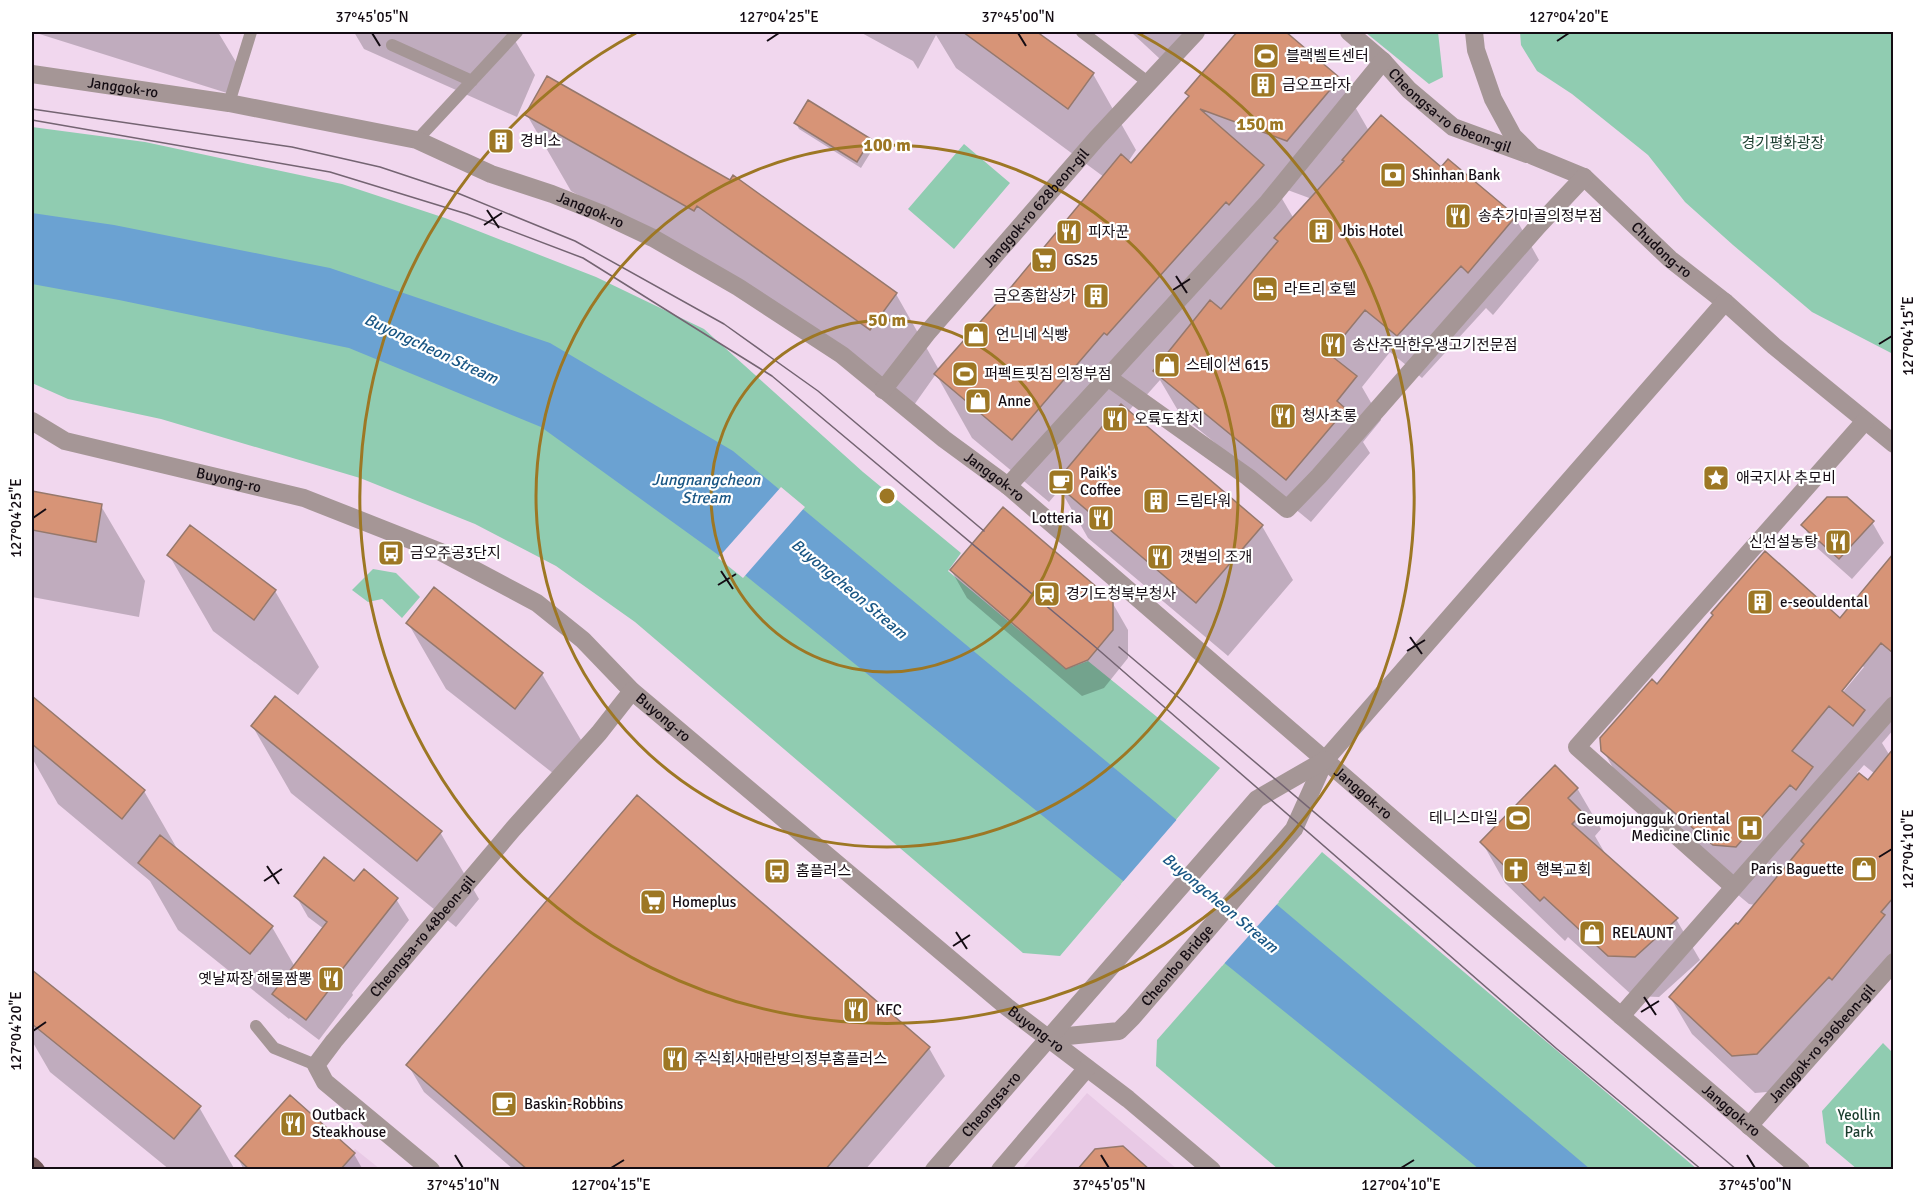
<svg xmlns="http://www.w3.org/2000/svg" width="1925" height="1201" font-family="Signika,'Noto Sans KR',sans-serif">
	<rect width="100%" height="100%" fill="#f1d7ee"/>
	<path fill="#e8c9e5" d="M1087,1093L1177,1169L1021,1170Z
		M355,1149L380,1169L336,1170Z"/>
	<path fill="#90ccb1" d="M1365,32H1438L1443,77L1429,84Z
		M1520,32H1893V354L1812,312L1733,245L1685,202L1648,155L1572,94L1537,71L1521,45Z
		M32,127L145,142L342,184L445,218L596,277L704,329L863,472L961,553L948,571L1066,669L1088,661L1220,768L1060,956L1023,953L635,622L556,566L475,524L360,478L161,419L68,399L32,383Z
		M964,144L1010,183L954,249L908,209Z
		M373,569L396,573L420,597L402,618L382,599L368,602L352,590Z
		M1322,852L1697,1169H1278L1156,1066L1157,1040Z
		M1883,1043L1893,1053V1169H1857L1826,1143L1822,1111Z"/>
	<path fill="#6ba2d2" d="M32,213L114,225L330,268L550,343L733,451L1166,811L1590,1169H1479L735,567L541,427L349,348L119,300L32,284Z"/>
	<path fill="#f1d7ee" d="M781,487L805,507L743,578L718,558Z
		M1179,817L1279,902L1222,966L1121,884Z"/>
	<path fill="#0003" fill-rule="evenodd" d="M33,32H218L236,62L227,93Z
		M354,32H510L535,75L517,117L364,49Z
		M860,32H1034L1093,74L1136,150L1128,162L1131,165L1190,98L1187,93L1239,32H1283L1339,79L1369,131L1441,169L1515,217L1539,260L1493,315L1486,308L1422,378L1390,352L1362,387L1381,420L1363,442L1370,453L1311,522L1180,414L1160,380L1144,398L1141,396L1128,412L1262,526L1293,580L1228,656L1088,538L1060,489L1049,502L972,438L936,374L914,405L738,286L571,191L527,115L896,294L939,370L1013,287L1104,177L956,68L936,35L918,69L913,61ZM1274,185L1312,199L1294,219Z
		M1131,32H1184L1160,59Z
		M809,102L870,140L874,147L861,168L799,129L796,123Z
		M32,493L101,506L145,581L139,617L32,597Z
		M1872,522L1884,543L1852,579L1815,546L1803,525Z
		M169,555L275,591L319,667L298,695L213,631Z
		M1894,556V729L1882,743L1890,756L1894,751V969L1779,1091L1755,1093L1692,1034L1670,997L1755,905L1749,904L1637,811L1603,750L1658,686L1840,621ZM1861,665L1864,667L1838,698L1836,696ZM1864,765L1875,774L1868,782L1857,773Z
		M951,570L1112,602L1128,630V658L1104,688L1082,696L967,598Z
		M408,623L542,674L581,740L554,774L446,689Z
		M36,702L144,791L179,852L272,927L295,967L324,929L308,917L296,896L354,883L396,899L409,920L352,993L353,995L319,1040L290,1018L289,1019L178,930L150,881L58,804L32,758V708Z
		M253,727L440,832L479,899L456,927L291,793Z
		M1577,788L1601,829L1595,836L1606,855L1676,919L1700,960L1659,997L1633,996L1568,937L1565,941L1505,883L1482,842Z
		M36,975L199,1107L235,1170H170L50,1072L32,1041V980Z
		M929,1048L945,1076L865,1170H514L424,1092L408,1065Z
		M354,1154L363,1170H244L237,1156Z"/>
	<path fill="#d79477" stroke="#95786c" stroke-width="1.5" d="M963,32H1037L1094,73L1068,109Z
		M1237,32H1286L1340,78L1287,141L1200,109L1264,165L1229,205L1226,202L1107,335L1104,333L1012,440L934,374L1012,286L1121,154L1131,163L1189,96L1185,93Z
		M547,76L730,180L733,175L897,293L870,330L697,206L694,211L525,115Z
		M808,100L871,139L857,162L794,123Z
		M1381,115L1441,167L1448,159L1516,216L1468,273L1461,266L1397,336L1365,310L1329,354L1357,376L1337,401L1346,409L1286,480L1153,371L1210,300L1221,309L1278,241L1274,238L1344,161L1342,160Z
		M1121,404L1263,525L1196,603L1055,483Z
		M32,491L102,504L96,542L32,530Z
		M1827,497H1847L1874,521L1839,559L1801,525Z
		M1003,507L1113,601V630L1088,660L1066,669L950,570Z
		M190,525L276,590L254,620L167,555Z
		M1765,551L1840,618L1893,554V653L1881,643L1842,691L1865,710L1853,726L1829,706L1792,751L1813,767L1796,790L1790,785L1736,847L1713,845L1601,751L1600,738L1652,679L1657,684L1713,615L1711,613Z
		M434,587L543,673L515,709L406,623Z
		M32,696L145,790L122,819L32,744Z
		M275,696L442,831L417,861L251,726Z
		M1893,749V898L1881,912L1885,915L1832,980L1829,977L1757,1054L1732,1056L1669,997L1736,923L1738,924L1804,844L1801,841L1859,773L1868,780Z
		M1555,765L1578,788L1568,798L1583,813L1572,824L1678,918L1635,957L1608,956L1544,897L1540,901L1480,842Z
		M637,795L930,1047L825,1170H528L406,1065Z
		M160,835L273,926L250,954L138,863Z
		M324,857L354,881L364,869L398,898L340,972L342,973L306,1020L272,994L327,922L294,896Z
		M32,970L201,1106L174,1139L32,1024Z
		M290,1095L355,1153L340,1170H250L235,1156Z
		M1123,1146L1150,1170H1077L1095,1149Z"/>
	<g fill="none" stroke-linecap="round" stroke-linejoin="round">
		<path stroke="#a59696" stroke-width="12" d="M1082,32L1149,83
			M392,45L472,81
			M229,103L251,32
			M417,140L517,32
			M256,1026L274,1048L316,1065"/>
		<g stroke="#a59696" stroke-width="18">
			<path id="s1" d="M1349,32L1383,61L1409,90L1453,127L1527,154"/>
			<path id="s2" d="M1474,32L1476,50L1493,99L1513,136L1533,156L1584,177L1670,259L1725,302L1774,346L1894,444"/>
			<path id="s3" d="M32,74L229,103L417,140L491,174L552,194L600,213L653,238L738,287L842,355L944,439L1008,486L1621,1016L1801,1170"/>
			<path d="M1106,376L1248,477L1287,509L1319,476L1538,226L1584,177"/>
			<path id="s4" d="M883,390L928,332L1097,138L1196,32"/>
			<path id="s5" d="M32,421L65,441L304,498L441,552L537,603L583,640L632,691L1007,1007L1128,1099L1212,1170"/>
			<path d="M1008,486L1268,202L1383,61"/>
			<path d="M1734,887L1577,747L1865,421"/>
			<path d="M1621,1016L1894,705"/>
			<path id="s6" d="M1047,1038L1119,1031L1132,1018L1294,829L1325,760L1725,302"/>
			<path id="s7" d="M1749,1126L1894,962"/>
			<path id="s8" d="M431,1170L325,1082L316,1065L334,1041L513,829L599,733L632,691"/>
			<path id="s9" d="M934,1170L1257,799L1325,760"/>
			<path d="M1000,1170L1087,1068"/>
		</g>
		<path stroke="#735859" stroke-width="18" d="M32,1166L36,1170"/>
		<path stroke="#746472" stroke-width="1.5" d="M32,109L292,147L380,167L455,192L575,241L724,324L818,391L984,531
			M32,120L330,172L467,214L583,258L772,376L1093,645L1557,1049L1702,1170
			M1119,647L1737,1170"/>
	</g>
	<path fill="none" stroke="#140c13" stroke-width="2" d="M372,33L380,46M1018,33L1026,46M767,41L779,33M1557,41L1569,33M487,210L499,228M484,225L502,213M1176,276L1187,293M1173,290L1190,279M1879,344L1892,336M33,518L46,509M721,571L733,589M718,585L736,574M1410,637L1422,654M1407,651L1425,640M1879,857L1892,849M267,866L279,884M264,881L282,869M956,932L967,949M953,946L970,935M1644,997L1656,1015M1641,1012L1659,1001M33,1031L46,1022M455,1155L463,1168M1101,1155L1109,1168M1747,1155L1755,1168M611,1168L624,1160M1401,1168L1414,1160"/>
	<g fill="none" stroke="#9d7724" stroke-width="3">
		<circle cx="887" cy="496" r="176"/>
		<circle cx="887" cy="496" r="351"/>
		<path d="M1138 33A527 527 0 1 1 636 33"/>
	</g>
	<defs>
		<symbol id="stadium-square" viewBox="-11 -11 22 22"><rect x="-9" y="-9" width="18" height="18" rx="4" fill="#9d7724" stroke="#fff"/><path d="M0-5a6.5 5 0 1 0 0 10a6.5 5 0 1 0 0-10ZM-3.5-1.8h7v3.6h-7Z" fill="#fff"/></symbol>
		<symbol id="building-square" viewBox="-11 -11 22 22"><rect x="-9" y="-9" width="18" height="18" rx="4" fill="#9d7724" stroke="#fff"/><path d="M-4-6H4V6H1V3H-1V6H-4ZM-2.5-4.3h1.7v1.8h-1.7ZM.8-4.3h1.7v1.8H.8ZM-2.5-1h1.7V.8h-1.7ZM.8-1h1.7V.8H.8Z" fill="#fff"/></symbol>
		<symbol id="bank-square" viewBox="-11 -11 22 22"><rect x="-9" y="-9" width="18" height="18" rx="4" fill="#9d7724" stroke="#fff"/><path d="M-6-4H6V4H-6ZM0-2.3a2.3 2.3 0 1 0 0 4.6a2.3 2.3 0 1 0 0-4.6Z" fill="#fff"/></symbol>
		<symbol id="restaurant-square" viewBox="-11 -11 22 22"><rect x="-9" y="-9" width="18" height="18" rx="4" fill="#9d7724" stroke="#fff"/><path d="M-5-6h1v4h1v-4h1v4h1v-4h1v5L-1.5 .5V6h-2V.5L-5-1ZM5-6V6H3V1.5H1.5Q1.5-4 5-6Z" fill="#fff"/></symbol>
		<symbol id="supermarket-square" viewBox="-11 -11 22 22"><rect x="-9" y="-9" width="18" height="18" rx="4" fill="#9d7724" stroke="#fff"/><path d="M-6-5.5h2.5l.6 2H6L4.5 2H-2.5L-4.4-4H-6ZM-1.5 3.2a1.3 1.3 0 1 0 .1 0ZM3 3.2a1.3 1.3 0 1 0 .1 0Z" fill="#fff"/></symbol>
		<symbol id="hotel-square" viewBox="-11 -11 22 22"><rect x="-9" y="-9" width="18" height="18" rx="4" fill="#9d7724" stroke="#fff"/><path d="M-6-4.5h1.5V1H6V5H4.5V3h-9V5H-6ZM-4 0a1.8 1.8 0 1 1 3.6 0ZM.5 0V-2.5h3Q6-2.5 6 0Z" fill="#fff"/></symbol>
		<symbol id="shop-square" viewBox="-11 -11 22 22"><rect x="-9" y="-9" width="18" height="18" rx="4" fill="#9d7724" stroke="#fff"/><path d="M-5-2.5h2.3a2.7 3.5 0 0 1 5.4 0H5L5.5 6h-11ZM-1.5-2.5h3a1.5 2.3 0 0 0-3 0Z" fill="#fff"/></symbol>
		<symbol id="sight-square" viewBox="-11 -11 22 22"><rect x="-9" y="-9" width="18" height="18" rx="4" fill="#9d7724" stroke="#fff"/><path d="M0-6L1.8-2.2L6-1.7L2.9 1.2L3.7 5.4L0 3.3L-3.7 5.4L-2.9 1.2L-6-1.7L-1.8-2.2Z" fill="#fff"/></symbol>
		<symbol id="cafe-square" viewBox="-11 -11 22 22"><rect x="-9" y="-9" width="18" height="18" rx="4" fill="#9d7724" stroke="#fff"/><path d="M-5.5-4.5H6V0H3Q3 3.5 0 3.5H-2.5Q-5.5 3.5-5.5 0ZM3-3.2v2h1.7v-2ZM-6 4.5H4V6H-6Z" fill="#fff"/></symbol>
		<symbol id="bus-square" viewBox="-11 -11 22 22"><rect x="-9" y="-9" width="18" height="18" rx="4" fill="#9d7724" stroke="#fff"/><path d="M-5-6H5V4H4V6H2V4H-2V6H-4V4H-5ZM-3.5-4V0h7V-4ZM-3.5 1.2v1.5H-2V1.2ZM2 1.2v1.5H3.5V1.2Z" fill="#fff"/></symbol>
		<symbol id="station-square" viewBox="-11 -11 22 22"><rect x="-9" y="-9" width="18" height="18" rx="4" fill="#9d7724" stroke="#fff"/><path d="M-3-6H3Q5-6 5-4V2Q5 4 3 4L4.5 6H3L1.5 4h-3L-3 6H-4.5L-3 4Q-5 4-5 2V-4Q-5-6-3-6ZM-3.5-4v3h7v-3ZM-3.5 1v1.5H-2V1ZM2 1v1.5H3.5V1Z" fill="#fff"/></symbol>
		<symbol id="hospital-square" viewBox="-11 -11 22 22"><rect x="-9" y="-9" width="18" height="18" rx="4" fill="#9d7724" stroke="#fff"/><path d="M-5-5h3v3.5h4V-5h3V5h-3V1.5h-4V5h-3Z" fill="#fff"/></symbol>
		<symbol id="church-square" viewBox="-11 -11 22 22"><rect x="-9" y="-9" width="18" height="18" rx="4" fill="#9d7724" stroke="#fff"/><path d="M-1.2-6h2.4v3.5h3.3v2.4h-3.3V6h-2.4V-.1h-3.3v-2.4h3.3Z" fill="#fff"/></symbol>
	</defs>
	<g fill-rule="evenodd">
		<use href="#stadium-square" x="1251" y="41" width="30" height="30"/>
		<use href="#building-square" x="1248" y="70" width="30" height="30"/>
		<use href="#building-square" x="486" y="126" width="30" height="30"/>
		<use href="#bank-square" x="1378" y="160" width="30" height="30"/>
		<use href="#restaurant-square" x="1443" y="201" width="30" height="30"/>
		<use href="#building-square" x="1306" y="216" width="30" height="30"/>
		<use href="#restaurant-square" x="1054" y="217" width="30" height="30"/>
		<use href="#supermarket-square" x="1029" y="245" width="30" height="30"/>
		<use href="#hotel-square" x="1250" y="274" width="30" height="30"/>
		<use href="#building-square" x="1081" y="281" width="30" height="30"/>
		<use href="#shop-square" x="961" y="320" width="30" height="30"/>
		<use href="#restaurant-square" x="1318" y="330" width="30" height="30"/>
		<use href="#shop-square" x="1152" y="350" width="30" height="30"/>
		<use href="#stadium-square" x="950" y="359" width="30" height="30"/>
		<use href="#shop-square" x="963" y="386" width="30" height="30"/>
		<use href="#restaurant-square" x="1268" y="401" width="30" height="30"/>
		<use href="#restaurant-square" x="1100" y="404" width="30" height="30"/>
		<use href="#sight-square" x="1701" y="463" width="30" height="30"/>
		<use href="#cafe-square" x="1046" y="467" width="30" height="30"/>
		<use href="#building-square" x="1141" y="486" width="30" height="30"/>
		<use href="#restaurant-square" x="1086" y="503" width="30" height="30"/>
		<use href="#restaurant-square" x="1823" y="527" width="30" height="30"/>
		<use href="#bus-square" x="376" y="538" width="30" height="30"/>
		<use href="#restaurant-square" x="1145" y="542" width="30" height="30"/>
		<use href="#station-square" x="1032" y="579" width="30" height="30"/>
		<use href="#building-square" x="1745" y="587" width="30" height="30"/>
		<use href="#stadium-square" x="1503" y="803" width="30" height="30"/>
		<use href="#hospital-square" x="1735" y="813" width="30" height="30"/>
		<use href="#shop-square" x="1849" y="854" width="30" height="30"/>
		<use href="#church-square" x="1501" y="855" width="30" height="30"/>
		<use href="#bus-square" x="762" y="856" width="30" height="30"/>
		<use href="#supermarket-square" x="638" y="887" width="30" height="30"/>
		<use href="#shop-square" x="1577" y="918" width="30" height="30"/>
		<use href="#restaurant-square" x="316" y="964" width="30" height="30"/>
		<use href="#restaurant-square" x="841" y="995" width="30" height="30"/>
		<use href="#restaurant-square" x="660" y="1044" width="30" height="30"/>
		<use href="#cafe-square" x="489" y="1089" width="30" height="30"/>
		<use href="#restaurant-square" x="278" y="1109" width="30" height="30"/>
	</g>
	<g text-anchor="middle" dominant-baseline="central" stroke-width="4.5" stroke-linejoin="round" paint-order="stroke">
		<g font-size="15" fill="#140c13" stroke="#fff" text-anchor="start">
			<text x="1286" y="56">블랙벨트센터</text>
			<text x="1282" y="85">금오프라자</text>
			<text x="520" y="141">경비소</text>
			<text x="1412" y="175">Shinhan Bank</text>
			<text x="1478" y="216">송추가마골의정부점</text>
			<text x="1340" y="231">Jbis Hotel</text>
			<text x="1088" y="232">피자꾼</text>
			<text x="1064" y="260">GS25</text>
			<text x="1284" y="289">라트리 호텔</text>
			<text x="1076" y="296" text-anchor="end">금오종합상가</text>
			<text x="996" y="335">언니네 식빵</text>
			<text x="1352" y="345">송산주막한우생고기전문점</text>
			<text x="1186" y="365">스테이션 615</text>
			<text x="984" y="374">퍼펙트핏짐 의정부점</text>
			<text x="998" y="401">Anne</text>
			<text x="1302" y="416">청사초롱</text>
			<text x="1134" y="419">오륙도참치</text>
			<text x="1080" y="473">Paik's<tspan x="1080" dy="17">Coffee</tspan></text>
			<text x="1736" y="478">애국지사 추모비</text>
			<text x="1176" y="501">드림타워</text>
			<text x="1082" y="518" text-anchor="end">Lotteria</text>
			<text x="1818" y="542" text-anchor="end">신선설농탕</text>
			<text x="410" y="553">금오주공3단지</text>
			<text x="1180" y="557">갯벌의 조개</text>
			<text x="1066" y="594">경기도청북부청사</text>
			<text x="1780" y="602">e-seouldental</text>
			<text x="1498" y="818" text-anchor="end">테니스마일</text>
			<text x="1730" y="819" text-anchor="end">Geumojungguk Oriental<tspan x="1730" dy="17">Medicine Clinic</tspan></text>
			<text x="1844" y="869" text-anchor="end">Paris Baguette</text>
			<text x="1536" y="870">행복교회</text>
			<text x="796" y="871">홈플러스</text>
			<text x="672" y="902">Homeplus</text>
			<text x="1612" y="933">RELAUNT</text>
			<text x="312" y="979" text-anchor="end">옛날짜장 해물짬뽕</text>
			<text x="876" y="1010">KFC</text>
			<text x="694" y="1059">주식회사매란방의정부홈플러스</text>
			<text x="524" y="1104">Baskin-Robbins</text>
			<text x="312" y="1115">Outback<tspan x="312" dy="17">Steakhouse</tspan></text>
		</g>
		<g font-size="15" fill="#140c13" stroke="#fff">
			<text stroke="none"><textPath href="#s3" startOffset="92">Janggok-ro</textPath></text>
			<text stroke="none"><textPath href="#s1" startOffset="130">Cheongsa-ro 6beon-gil</textPath></text>
			<text stroke="none"><textPath href="#s4" startOffset="238">Janggok-ro 628beon-gil</textPath></text>
			<text stroke="none"><textPath href="#s3" startOffset="578">Janggok-ro</textPath></text>
			<text stroke="none"><textPath href="#s2" startOffset="302">Chudong-ro</textPath></text>
			<text stroke="none"><textPath href="#s3" startOffset="1064">Janggok-ro</textPath></text>
			<text stroke="none"><textPath href="#s5" startOffset="207">Buyong-ro</textPath></text>
			<text stroke="none"><textPath href="#s5" startOffset="711">Buyong-ro</textPath></text>
			<text stroke="none"><textPath href="#s3" startOffset="1550">Janggok-ro</textPath></text>
			<text stroke="none"><textPath href="#s8" startOffset="324">Cheongsa-ro 48beon-gil</textPath></text>
			<text stroke="none"><textPath href="#s6" startOffset="160">Cheonbo Bridge</textPath></text>
			<text stroke="none"><textPath href="#s5" startOffset="1197">Buyong-ro</textPath></text>
			<text stroke="none"><textPath href="#s7" startOffset="110">Janggok-ro 596beon-gil</textPath></text>
			<text stroke="none"><textPath href="#s9" startOffset="87">Cheongsa-ro</textPath></text>
			<text stroke="none"><textPath href="#s3" startOffset="2036">Janggok-ro</textPath></text>
		</g>
		<g font-size="15" fill="#1a3d2e" stroke="#fff">
			<text x="1783" y="143">경기평화광장</text>
			<text x="1859" y="1115">Yeollin<tspan x="1859" dy="17">Park</tspan></text>
		</g>
		<g font-size="16" font-style="italic" fill="#195684" stroke="#fff">
			<text transform="translate(431 349) rotate(25)">Buyongcheon Stream</text>
			<text x="706" y="480">Jungnangcheon<tspan x="706" dy="18">Stream</tspan></text>
			<text transform="translate(849 589) rotate(40)">Buyongcheon Stream</text>
			<text transform="translate(1220 903) rotate(40)">Buyongcheon Stream</text>
		</g>
	</g>
	<circle cx="887" cy="496" r="9" fill="#9d7724" stroke="#fff" stroke-width="3"/>
	<g font-size="18" text-anchor="middle" font-weight="bold" fill="#9d7724" stroke="#fff" stroke-width="4.5" stroke-linejoin="round" paint-order="stroke">
		<text x="1260" y="130">150 m</text>
		<text x="887" y="151">100 m</text>
		<text x="887" y="326">50 m</text>
	</g>
	<rect width="1925" height="1201" fill="none" stroke="#ffffff" stroke-width="66"/>
	<rect x="33" y="33" width="1859" height="1135" fill="none" stroke="#140c13" stroke-width="2"/>
	<g font-size="15" text-anchor="middle" fill="#140c13">
		<text x="372" y="22">37°45'05"N</text>
		<text x="779" y="22">127°04'25"E</text>
		<text x="1018" y="22">37°45'00"N</text>
		<text x="1569" y="22">127°04'20"E</text>
		<text transform="translate(1908 336) rotate(-90)" y="5">127°04'15"E</text>
		<text transform="translate(16 518) rotate(-90)" y="5">127°04'25"E</text>
		<text transform="translate(1908 849) rotate(-90)" y="5">127°04'10"E</text>
		<text transform="translate(16 1031) rotate(-90)" y="5">127°04'20"E</text>
		<text x="463" y="1190">37°45'10"N</text>
		<text x="611" y="1190">127°04'15"E</text>
		<text x="1109" y="1190">37°45'05"N</text>
		<text x="1401" y="1190">127°04'10"E</text>
		<text x="1755" y="1190">37°45'00"N</text>
	</g>
</svg>
